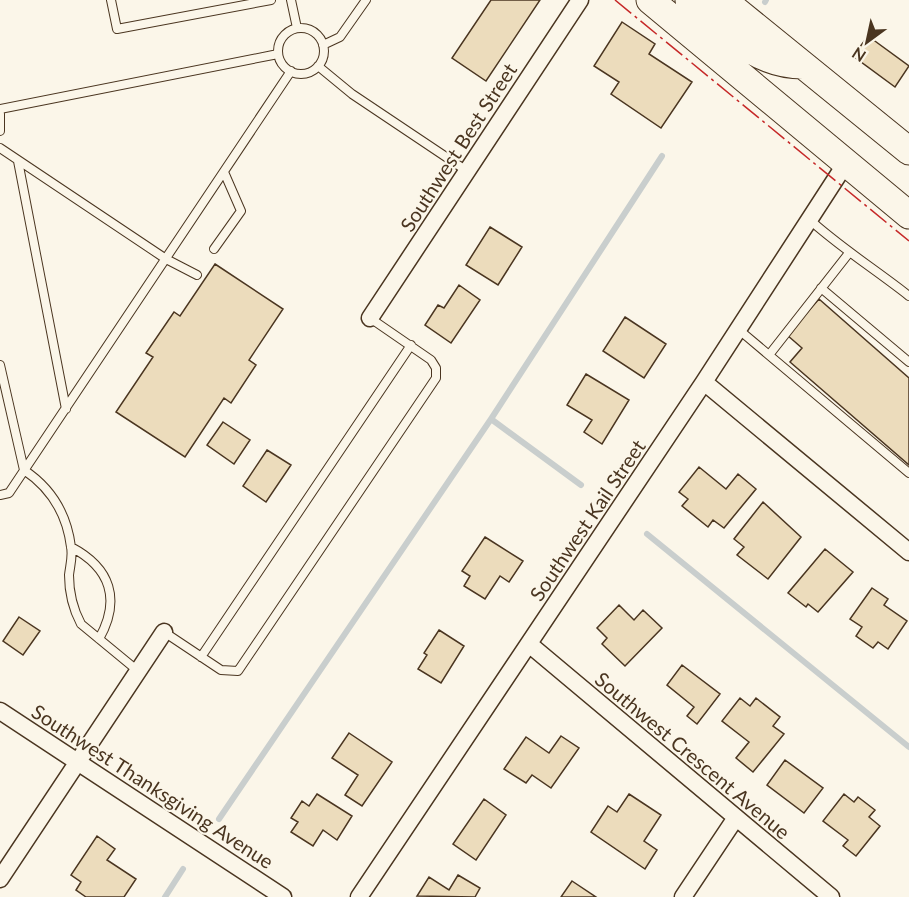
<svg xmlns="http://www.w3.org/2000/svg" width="909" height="897" font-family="Lato,sans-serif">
	<rect width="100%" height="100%" fill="#fbf6e9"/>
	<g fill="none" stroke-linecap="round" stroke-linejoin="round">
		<path stroke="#c9cecd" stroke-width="6" d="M765,2L766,0
			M491,419L581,485
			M647,534L909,747
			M219,819L491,419L662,156
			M165,897L183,869"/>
	</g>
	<path fill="#ecdcbc" stroke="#4a3520" stroke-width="1.5" d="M491,0H540L486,81L452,58Z
		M622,22L655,44L649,54L692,82L661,128L611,94L619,82L594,66Z
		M868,36L909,66L895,87L853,56Z
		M490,227L522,247L498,285L466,265Z
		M215,264L283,309L249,360L256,365L231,403L224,398L185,457L116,412L153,357L146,353L174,312L180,316Z
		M459,285L480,300L451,343L425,325L438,305L444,308Z
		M819,299L909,378V465L790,362L802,348L787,335Z
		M625,317L666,344L644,378L603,351Z
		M586,374L629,400L602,444L584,432L592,420L567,405Z
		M223,422L250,440L234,464L207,445Z
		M267,450L291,465L266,502L243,486Z
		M699,467L726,489L738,474L756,489L724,528L713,520L708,527L682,506L688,499L679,492Z
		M763,502L801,537L768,579L737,555L744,547L734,539Z
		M485,537L523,561L509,582L500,576L485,599L464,586L470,576L462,571Z
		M825,549L853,572L818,612L808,604L806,607L788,593Z
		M872,588L888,599L884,605L907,621L888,649L878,642L873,648L856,636L862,627L850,619Z
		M619,605L634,620L643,610L662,628L625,666L602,644L607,638L597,628Z
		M19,617L40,631L23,655L3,641Z
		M439,630L464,646L441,683L418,669L427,655L424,653Z
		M682,665L720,694L697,724L687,716L694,707L667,685Z
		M740,698L750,706L756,698L780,717L773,726L784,734L753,772L736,758L749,742L722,721Z
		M349,733L392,762L362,806L345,795L358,775L332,758Z
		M561,736L579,748L551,788L532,775L526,783L504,769L526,737L549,753Z
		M785,760L823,788L804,813L767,785Z
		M317,794L352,816L337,840L323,830L313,846L291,832L298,822L291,818L302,801L309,806Z
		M629,794L661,815L644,841L657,850L645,869L591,832L608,806L617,812Z
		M844,794L854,802L858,797L875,810L869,817L880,826L856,856L843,846L848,840L823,821Z
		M484,799L506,815L476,860L453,844Z
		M97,836L115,849L107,860L136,879L124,897H86L76,890L81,882L71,875Z
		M458,875L480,888L475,897L417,896L429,877L449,890Z
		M572,881L596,897H561Z"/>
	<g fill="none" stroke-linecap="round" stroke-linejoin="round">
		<defs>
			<path id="service" d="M111,0L117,29L271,0
				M291,0L297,28
				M278 51a23 23 0 1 1 46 0a23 23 0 1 1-46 0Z
				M323,45L340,37L366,0
				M318,66L352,94L467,171
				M0,109L278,54
				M0,114V131
				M0,148L166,259L197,275
				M18,161L66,409
				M810,220C841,248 876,270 909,296
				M214,249L241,211L224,172
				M821,288L909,362
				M738,329L909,473
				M769,355L849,253
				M0,365L24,470C51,488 67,515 71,547C73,556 70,566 69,575C69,592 73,609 81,624L138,671
				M0,495L9,493L291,71
				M71,547C111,568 121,600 99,639
				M164,632L221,670L238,671L436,378V368L431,360L370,318
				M201,657L411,345"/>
			<path id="minor" d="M370,318L580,0
				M704,382L909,552
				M529,644L831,897
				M0,711L283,897
				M0,879L164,632
				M359,897L704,382L846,163
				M683,897L735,819"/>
			<path id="primary" d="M650,0L909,215
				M689,0C725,30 754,65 803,65
				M723,0L909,151"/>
		</defs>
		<use href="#service" stroke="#4a3520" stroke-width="10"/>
		<use href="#minor" stroke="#4a3520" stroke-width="19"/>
		<use href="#primary" stroke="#4a3520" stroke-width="29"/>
		<use href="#service" stroke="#fbf6e9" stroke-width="8"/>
		<use href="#minor" stroke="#fbf6e9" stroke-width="16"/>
		<use href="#primary" stroke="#fbf6e9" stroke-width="27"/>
		<path stroke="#c62828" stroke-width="1.5" stroke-dasharray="21 4.5 3 4.5" stroke-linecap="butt" d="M615,0L909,241"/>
	</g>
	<g text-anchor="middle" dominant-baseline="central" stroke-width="4.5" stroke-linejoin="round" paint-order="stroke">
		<g font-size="20" fill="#4a3520" stroke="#fbf6e9">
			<text transform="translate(458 147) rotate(-57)">Southwest Best Street</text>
			<text transform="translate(587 520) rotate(-56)">Southwest Kail Street</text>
			<text transform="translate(693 755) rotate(40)">Southwest Crescent Avenue</text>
			<text transform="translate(153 786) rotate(33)">Southwest Thanksgiving Avenue</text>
		</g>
	</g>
	<g transform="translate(867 42) rotate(213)" stroke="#fbf6e9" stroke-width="4.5" paint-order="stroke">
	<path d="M0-4.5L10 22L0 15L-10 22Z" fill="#4a3520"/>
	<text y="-9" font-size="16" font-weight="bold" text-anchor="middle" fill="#4a3520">N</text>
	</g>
</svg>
